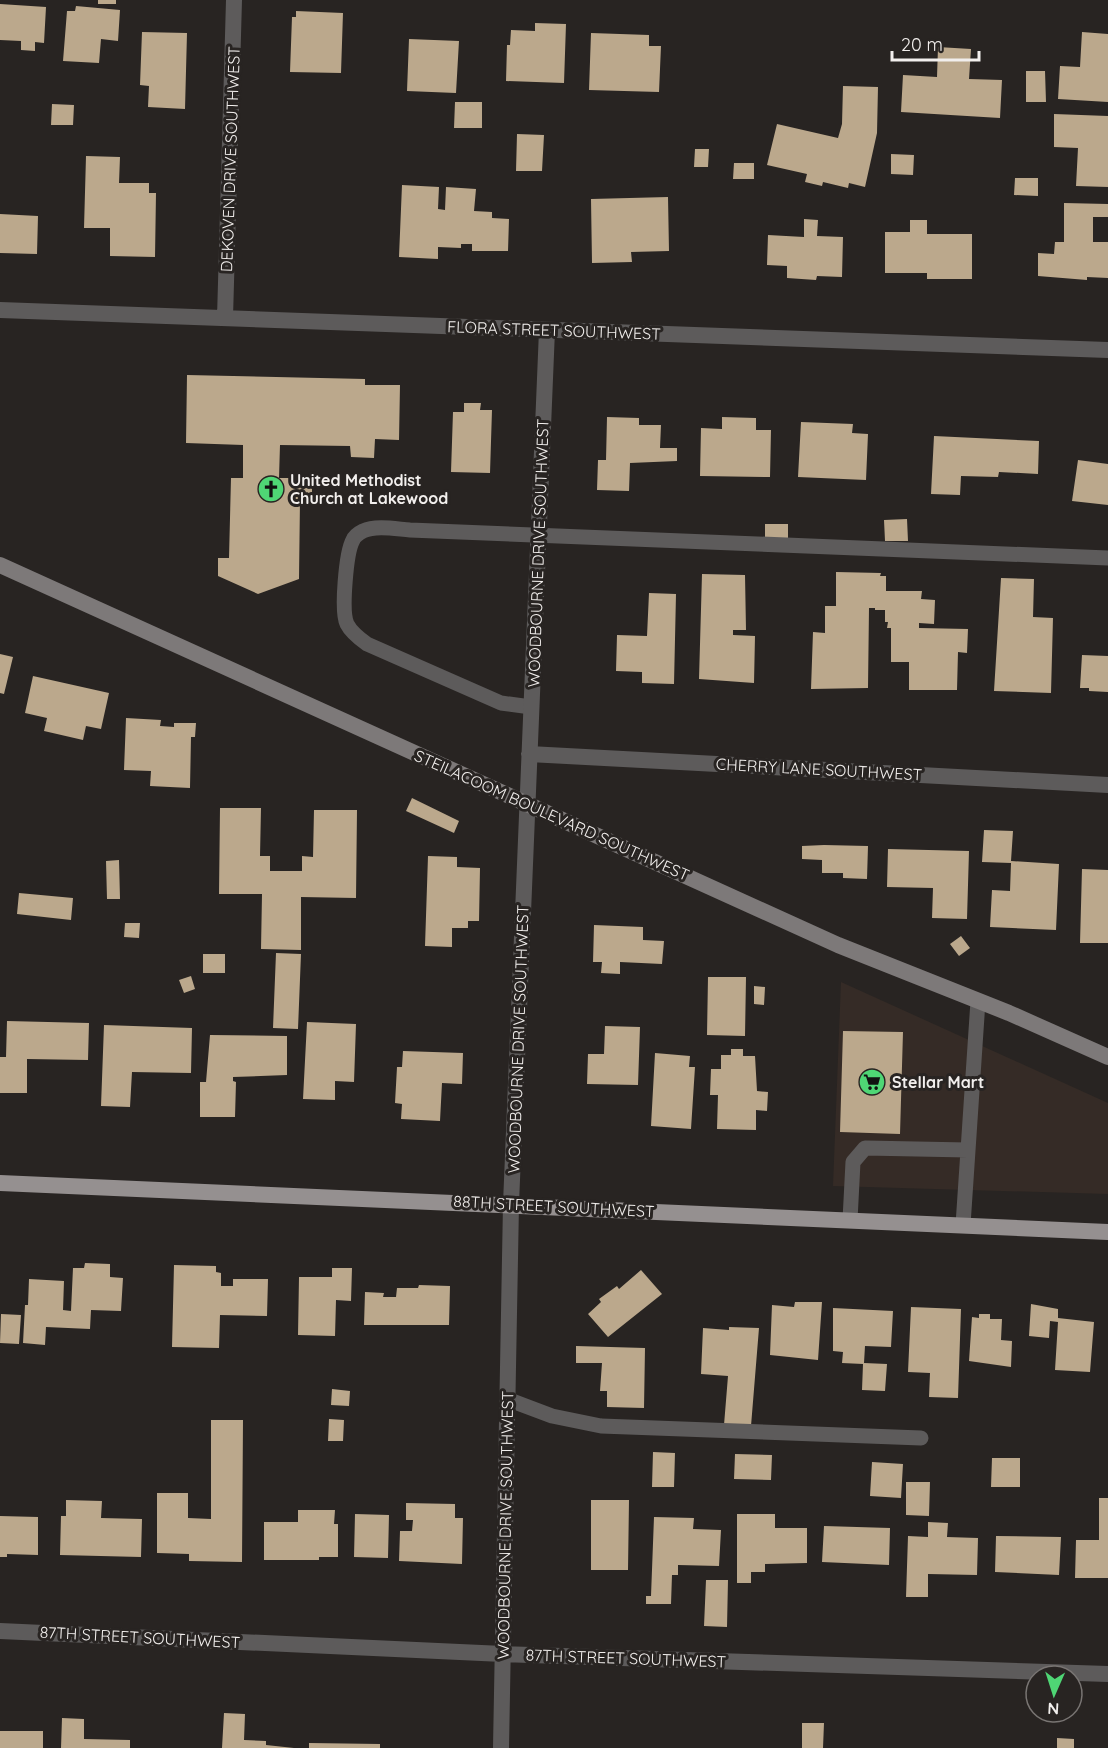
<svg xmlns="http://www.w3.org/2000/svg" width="1108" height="1748" font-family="Quicksand,sans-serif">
	<rect width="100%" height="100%" fill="#282422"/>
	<path fill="#352b26" d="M841,982L1108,1103V1194L833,1186Z"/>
	<path fill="#bba88c" d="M98,0H116V4H98Z
		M0,4L46,7L44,43L35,42V51L21,50V41L0,40Z
		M76,6L120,10L118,41L101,39L99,63L63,61L67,11H75Z
		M296,11L343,13L341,73L290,72L292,17H296Z
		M535,23L566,24L564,83L506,81L507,45H510L511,30L535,31Z
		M142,32L187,33L185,109L148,107L149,86L140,85Z
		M1082,32L1108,34V102L1058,99L1060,66L1080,67Z
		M591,33L649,35V46H661L659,92L589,90Z
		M409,39L459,41L456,93L407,91Z
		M938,47L971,49L969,79L1002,80L1000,118L901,112L903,75L937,77Z
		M1026,71H1045L1046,102H1026Z
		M843,86L878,87L877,133L865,187L849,183L848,188L823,182L822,186L805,182L807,174L767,165L777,124L838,138L842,124Z
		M455,102H482V128H454Z
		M52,104L74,105L73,125H51Z
		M1054,114L1108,116V187L1076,186L1078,148L1054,147Z
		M517,134L544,135L542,171H516Z
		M695,149H709L708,167H694Z
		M891,154L914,155L913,175L891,174Z
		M86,156L120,157L119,183H149V193H156L155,257L110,256V228H84Z
		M734,163H754V179H733Z
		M1015,178H1038V196L1014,195Z
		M402,185L439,187L438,209L445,210L446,187L476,189L474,211L492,212V218L509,219L508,251H472V244H461V248L438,247V259L399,257Z
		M668,197L669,251L631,252L632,262L592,263L591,199Z
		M1064,203L1108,204V217H1093V242H1108V278L1087,277V280L1038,276V253L1054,254L1055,242H1064Z
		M0,214L38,216L37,254L0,253Z
		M804,219L818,220L817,236L843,237L842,277L817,276L816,280L787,278V266L767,265L768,235L804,237Z
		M910,220H927V234H972V279H927V273H885V232H910Z
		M187,375L365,379V385H400L399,440L375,439L374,458L351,457L350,446L280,445L279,478H312V500H300L299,579L258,594L218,576V558H229L231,478H243V445L186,443Z
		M464,403H481L480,410H492L490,473L451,472L453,412H464Z
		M607,417L639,418V425H661L660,448H677V461L630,463L629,491L597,490L598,460H606Z
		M722,417L756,418V430H771L770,477L700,476L701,428L722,429Z
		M801,422L853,424L852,433L868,434L866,480L798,477Z
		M934,436L1039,441L1038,474L999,472L998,477L961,476L960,495L931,494Z
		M1078,460L1108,464V505L1072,501Z
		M907,519L908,541H885L884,520Z
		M765,524H788V540L765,539Z
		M836,572L881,573L880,576H886V591H922L921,599L935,600L934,624L919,623V628L968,629L967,653L958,652L957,690H909V662H891V628H887L888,622H885V610H875V608H869L868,688L811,689L813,632L825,633V606H836Z
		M702,574L745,575L746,630H733V635L755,636L754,683L699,679Z
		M1001,578L1034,579L1033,617L1053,618L1051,693L994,691Z
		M649,593L676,594L674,684L642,683V672L616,671L617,635L647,636Z
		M0,654L13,657L4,694L0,693Z
		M1082,655L1108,656V692L1089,691V688H1080Z
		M33,676L109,693L101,729L86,726L83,740L44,731L47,718L25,713Z
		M126,718L161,720L160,726L174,727V723H196L195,737H191L190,788L150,786L151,771L124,770Z
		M412,798L459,821L454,833L406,811Z
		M220,808H261L260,856H270V871H302V856L313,857L314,810H357L356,898L301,897V950L261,949L262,894H219Z
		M984,830L1013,831L1011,861L1059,864L1056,930L990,927L992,890L1010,891L1011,863L982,862Z
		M824,845L868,846L867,879L843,878V873H822V860L802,859V846Z
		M888,849L969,851L967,919L932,918L933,888L887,887Z
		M428,856L457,857V867L480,868L479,921H468V928H452V947L425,946Z
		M119,860L120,899H107L106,861Z
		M1082,869L1108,870V943H1080Z
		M19,893L73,898L71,920L17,914Z
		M125,923H140L139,938L124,937Z
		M594,925L643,927V940L664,941L662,964L620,962V974L601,973L602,962H593Z
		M961,936L970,948L959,956L950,944Z
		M276,953L301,954L298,1029L273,1028Z
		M203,954H225V973H203Z
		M191,976L195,989L184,993L179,980Z
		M708,977H746L745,1036L707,1035Z
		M754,986L765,987L764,1005L754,1004Z
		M7,1021L89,1023L88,1060L27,1059V1093H0V1057H6Z
		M307,1022L356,1024L354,1082L335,1081V1100L303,1099Z
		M104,1025L192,1028L191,1073L132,1072L130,1107L101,1106Z
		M605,1026L640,1027L638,1085L587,1084L588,1054H604Z
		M843,1031L903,1032L900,1134L840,1132Z
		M210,1035L287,1036V1075L233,1077V1081L236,1082L235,1117H200V1082H206Z
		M731,1049H743V1056H755L757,1091L768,1092L767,1111L756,1110V1130L717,1129L718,1095H710L711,1069H721V1055H731Z
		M403,1051L463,1053L462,1084L442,1083L440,1121L401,1119L402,1104L395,1103L397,1067H402Z
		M655,1053L690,1056L689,1067H695L691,1129L651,1126Z
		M85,1263L110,1264V1277L123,1278L121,1311L91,1310L90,1329L46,1327L45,1345L23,1343L25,1305H28L29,1279L64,1281L63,1310L71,1311L73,1268H84Z
		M174,1265L216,1266V1272L221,1273V1286H233V1279H268L267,1316L220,1315L219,1348L172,1347Z
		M332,1268H352L351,1301L336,1300L335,1336L298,1335L299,1277H332Z
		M641,1270L662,1294L608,1337L588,1314L601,1302L599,1299L617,1286L619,1289Z
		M419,1285L450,1286L449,1325H364L365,1292L384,1293L383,1297H396L397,1288H418Z
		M795,1302H822L818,1360L770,1355L772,1305L794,1307Z
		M1031,1304L1058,1309V1318L1094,1322L1090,1372L1055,1370L1058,1322L1050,1321L1049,1338L1029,1336Z
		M911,1307L961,1309L958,1398L929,1397L930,1373L908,1372Z
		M833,1308L893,1311L891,1347L865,1346L864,1363L887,1364L885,1391L862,1390L863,1364L842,1363L843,1352L833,1351Z
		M1,1314L21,1315L19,1344L0,1343Z
		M979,1314H990V1319H1002L1001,1340L1012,1341L1011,1367L969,1361L972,1317L979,1318Z
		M729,1327L759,1328L751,1426L724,1425L728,1376L701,1374L703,1328L729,1330Z
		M576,1346L645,1348L644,1408L607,1407V1391H600L602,1363H576Z
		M332,1389L350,1391L349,1406L331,1405Z
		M329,1419L344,1420L343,1441H328Z
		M211,1420H243L242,1562L189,1561V1554L157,1553V1493H188V1518L211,1519Z
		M653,1452L675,1453L674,1487H652Z
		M735,1454L772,1455L771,1480L734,1479Z
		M992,1458H1020V1487H991Z
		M872,1462L903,1464L901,1498L870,1496Z
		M906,1482H930L929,1516L906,1515Z
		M1099,1498H1108V1578H1075L1076,1540H1099Z
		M66,1500L102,1501L101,1518L142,1519L141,1557L60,1555L61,1516H66Z
		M591,1500H629L628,1570H591Z
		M406,1503L455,1504V1518H463L462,1564L399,1561L400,1531H412L413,1520H406Z
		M298,1510H335L334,1524H338V1557H319V1560H264V1522H298Z
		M355,1514L389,1515L388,1558L354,1557Z
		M737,1514H775V1528H807V1563L765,1564V1572H751V1583H737Z
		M0,1516L38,1517V1555L7,1554V1557H0Z
		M654,1517L694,1518L693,1529L721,1530L719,1566L678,1565V1575H672L671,1604H646V1596H651Z
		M928,1522L948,1523L947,1537L978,1538L977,1575L928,1574V1597H906L908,1536L928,1537Z
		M824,1526L890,1528L889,1565L822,1562Z
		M996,1536L1061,1537L1059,1575L995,1572Z
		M706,1580H728L727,1627L704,1626Z
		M224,1713L245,1714L244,1740L266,1741V1745L294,1748H222Z
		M62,1718L84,1719V1739L130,1740V1748H61Z
		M802,1723H824L823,1748H802Z
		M0,1731H43V1748H0Z
		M1057,1738L1074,1739V1748H1057Z
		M309,1743L380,1744V1748H309Z"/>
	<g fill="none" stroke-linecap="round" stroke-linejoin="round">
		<path stroke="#5d5b5b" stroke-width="15" d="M531,707L501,703L367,644C360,639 351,632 347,624C341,612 346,552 353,540C354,537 359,533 363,531C376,525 396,529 410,530L1108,558
			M850,1220L853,1162L865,1148L968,1150
			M963,1225L978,1001
			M507,1399L552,1416L601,1426L921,1438"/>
		<path stroke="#5d5b5b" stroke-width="16" d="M0,310L1108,350
			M225,318L234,0
			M529,754L1108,785
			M0,1631L503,1654L1108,1674
			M501,1748L511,1204L547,330"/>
		<path stroke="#7d7979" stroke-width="16" d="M0,565L838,945L1009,1013L1108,1057"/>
		<path stroke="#959090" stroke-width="16" d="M0,1183L1108,1232"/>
	</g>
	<defs>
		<symbol id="church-disc" viewBox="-11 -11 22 22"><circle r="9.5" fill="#4fd675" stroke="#282422"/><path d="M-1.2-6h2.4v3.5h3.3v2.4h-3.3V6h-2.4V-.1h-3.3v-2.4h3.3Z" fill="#111"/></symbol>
		<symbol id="supermarket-disc" viewBox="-11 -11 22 22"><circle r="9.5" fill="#4fd675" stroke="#282422"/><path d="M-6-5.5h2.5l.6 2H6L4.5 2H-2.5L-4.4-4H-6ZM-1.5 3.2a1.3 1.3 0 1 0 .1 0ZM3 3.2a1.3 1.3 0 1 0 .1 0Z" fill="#111"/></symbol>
	</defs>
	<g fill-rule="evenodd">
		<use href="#church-disc" x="256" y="474" width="30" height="30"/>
		<use href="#supermarket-disc" x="857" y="1067" width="30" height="30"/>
	</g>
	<g text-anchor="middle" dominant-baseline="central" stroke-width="6" stroke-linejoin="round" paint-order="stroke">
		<g font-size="16" fill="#f2efed" stroke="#282422">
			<text transform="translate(230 159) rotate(-88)">DEKOVEN DRIVE SOUTHWEST</text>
			<text transform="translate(554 330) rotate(2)">FLORA STREET SOUTHWEST</text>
			<text transform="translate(538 553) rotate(-88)">WOODBOURNE DRIVE SOUTHWEST</text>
			<text transform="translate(819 769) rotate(3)">CHERRY LANE SOUTHWEST</text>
			<text transform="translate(552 815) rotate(24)">STEILACOOM BOULEVARD SOUTHWEST</text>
			<text transform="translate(518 1039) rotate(-88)">WOODBOURNE DRIVE SOUTHWEST</text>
			<text transform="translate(554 1206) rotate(3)">88TH STREET SOUTHWEST</text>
			<text transform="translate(505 1525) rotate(-89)">WOODBOURNE DRIVE SOUTHWEST</text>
			<text transform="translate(140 1637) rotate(3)">87TH STREET SOUTHWEST</text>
			<text transform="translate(626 1658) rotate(2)">87TH STREET SOUTHWEST</text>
		</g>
		<g font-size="16" font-weight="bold" fill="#f2efed" stroke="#282422" text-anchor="start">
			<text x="290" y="480">United Methodist<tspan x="290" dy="18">Church at Lakewood</tspan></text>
			<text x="892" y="1082">Stellar Mart</text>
		</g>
	</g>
	<g transform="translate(1054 1694) rotate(183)"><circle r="28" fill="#282422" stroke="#797573" stroke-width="1.5"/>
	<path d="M0-4.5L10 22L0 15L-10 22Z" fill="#4fd675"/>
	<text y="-9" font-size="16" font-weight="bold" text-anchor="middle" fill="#f2efed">N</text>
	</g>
	<path d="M892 51v9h87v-9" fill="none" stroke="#f2efed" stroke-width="3"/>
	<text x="901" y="51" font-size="18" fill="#f2efed" stroke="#282422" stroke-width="4.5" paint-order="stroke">20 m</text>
</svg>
